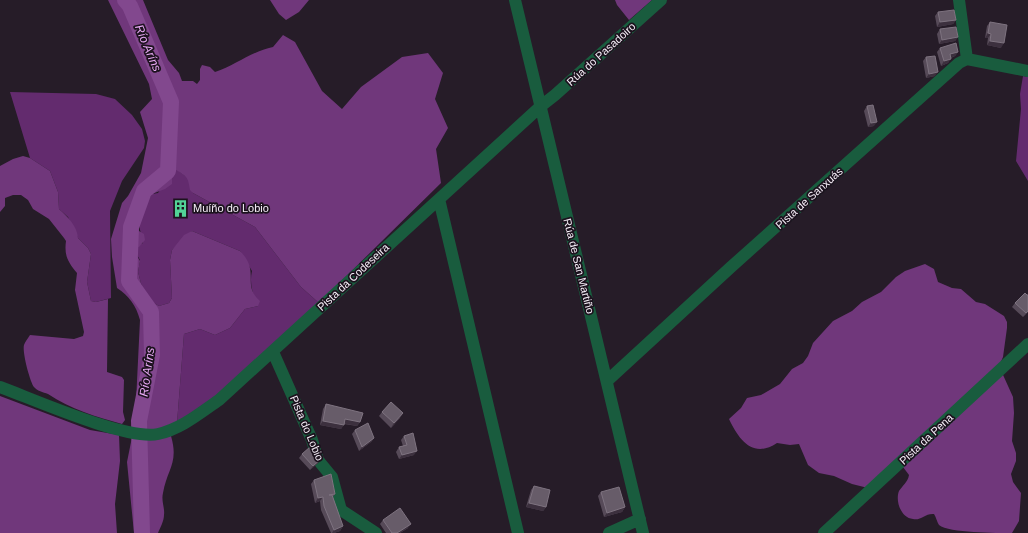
<svg xmlns="http://www.w3.org/2000/svg" width="1028" height="533" font-family="Helvetica,sans-serif">
	<rect width="100%" height="100%" fill="#261c28"/>
	<path fill="#632b6e" d="M1023,76L1028,77V181L1016,161L1021,109L1020,94Z
		M10,92L96,94L115,99L132,115L142,129L145,141L144,148L122,181L110,211L111,298L96,302L91,301L87,282L91,254L88,248L78,238L68,217L59,209L58,192L50,171L30,158Z
		M175,168L188,178L193,193L255,227L301,287L319,303L217,395L177,423L184,334L200,329L215,335L230,328L245,309L258,306C253,295 249,284 252,271L240,251L192,231L172,250L170,260L172,298L169,303L159,306L152,302L143,291L138,272L140,260L133,248L143,243L138,221C147,211 145,204 152,194L158,193Z"/>
	<path fill="#70377b" d="M108,0H143L168,60L179,73L182,81H193L197,84L200,80V69L202,65L210,67L215,72C236,65 252,51 273,47L283,35L295,42L322,91L342,109L361,87L402,57L428,53L443,73L435,99L448,128L436,149L441,183L319,303L301,287L255,227L193,193L190,190C188,175 186,177 175,169L172,172V184L165,189L152,194C145,204 147,211 138,221L139,231L144,234L145,240L139,247L133,249L140,261L138,272L143,291L152,302L159,306L169,303L172,298L170,260L172,250L184,235L192,231L240,251C261,272 241,284 260,301L258,306L245,309L230,328L215,335L200,329L184,334L177,423L171,436C179,463 167,469 163,493C161,501 165,508 164,515C164,521 160,528 158,533H134L127,462L135,422L140,320C136,305 129,296 117,288L112,257L111,239L122,203L128,196L141,173L148,138L140,112L152,99L149,84Z
		M270,0H309L299,12L286,20L279,14Z
		M615,0H652L629,20L617,5Z
		M23,156L30,158L50,171L58,192L59,209C68,217 77,226 78,238L88,248L91,254L87,282L91,301L96,302L108,299L107,372L122,377L124,380L123,412L125,420L122,424C97,417 70,409 48,394C43,392 37,391 34,387C30,382 22,352 24,345C25,342 28,338 30,335L74,339L83,336L84,332L75,290L77,273C68,262 64,256 66,241L64,238L49,219L33,209L28,200L21,195H13L5,198V206L0,212V166L13,159Z
		M925,264L934,269L938,282L952,288L961,289L976,302L985,304L1004,316L1007,322V328L1003,357L999,366L1013,397L1014,413L1012,441L1016,453V461L1011,474L1013,482L1021,493L1019,521L1012,533C997,533 949,533 939,525C937,522 936,517 934,514C925,513 921,521 913,519C901,518 895,501 899,491C902,486 908,482 909,475L903,467L868,488L852,484L834,476L819,473L808,465L799,444L790,445L777,443C753,459 739,440 729,419L741,408L747,398L761,395L780,384L792,369L803,363L808,356L813,343L833,321L852,311L862,302L881,292L896,277L905,271Z
		M0,396L90,430L119,435L120,461L115,504L117,533H0Z"/>
	<g fill="none" stroke-linecap="round" stroke-linejoin="round">
		<path stroke="#82488e" stroke-width="16" d="M125,0L130,6L171,102L168,171L144,191L131,227L129,281L151,312L152,355L139,421L142,533"/>
		<path stroke="#195c3e" stroke-width="12" d="M515,0L643,533
			M959,0L967,59
			M439,199L518,533
			M273,352L312,440L318,460L332,477L341,510L376,533
			M607,381L731,267L959,63L967,59L1028,71
			M0,387C33,399 127,441 158,434C181,429 200,413 219,400L541,106L555,95L661,0
			M609,533L640,519
			M824,533L1028,344"/>
	</g>
	<path fill="#564a58" d="M938,12L956,20L953,24L937,27L935,16Z
		M990,22L1001,48L987,45L988,38H985L987,26Z
		M940,29L958,37L955,41L939,44L937,34Z
		M940,48L958,52L955,56L951,58L948,63L941,66L937,52Z
		M926,57L935,76L926,78L923,61Z
		M867,106L874,126L868,127L864,111Z
		M182,201V211L180,213L175,210Z
		M1027,295L1028,312L1023,317L1012,307L1015,303Z
		M326,404L360,422L357,426L344,424L341,429L320,425L323,409Z
		M382,412L400,418L391,428L379,416Z
		M355,430L374,438L371,442L359,451L352,434Z
		M404,436L414,455L399,459L396,452L399,447L403,446L401,440Z
		M302,454L321,459L318,463L310,470L299,458Z
		M314,480L335,494L333,497L343,526L340,531L334,533H331L321,510L320,501L315,503L311,484Z
		M534,486L546,507L543,511L526,507L531,490Z
		M601,492L625,507L622,512L604,517L598,496Z
		M383,520L408,528L400,533H386L380,524Z"/>
	<path fill="#3c303e" d="M956,20L953,24L937,27L940,22Z
		M988,33L991,34L988,38H985Z
		M958,37L955,41L939,44L942,40Z
		M990,41L1004,43L1001,48L987,45Z
		M958,52L955,56L947,59L950,54Z
		M951,59L948,63L941,66L944,61Z
		M938,72L935,76L926,78L929,74Z
		M877,122L874,126L868,127L871,123Z
		M403,413L400,418L391,428L394,423Z
		M345,419L360,422L357,426L342,423Z
		M323,421L344,425L341,429L320,425Z
		M374,438L371,442L359,451L362,447Z
		M417,451L414,455L399,459L402,455Z
		M321,459L318,463L310,470L313,466Z
		M323,497L320,501L315,503L318,498Z
		M529,503L546,507L543,511L526,507Z
		M625,507L622,512L604,517L607,513Z
		M411,524L408,528L400,533H397Z
		M343,526L340,531L334,533H332L334,530Z"/>
	<path fill="#675c69" stroke="#7e7380" d="M954,10L956,20L940,22L938,12Z
		M990,22L1007,25L1004,43L990,41L991,34L988,33Z
		M956,27L958,37L942,40L940,29Z
		M956,43L958,52L950,54L951,59L944,61L940,48Z
		M935,56L938,72L929,74L926,57Z
		M873,105L877,122L871,123L867,106Z
		M182,201L187,204L182,211L177,208Z
		M1025,293L1027,295H1028V311L1026,313L1015,303Z
		M391,402L403,413L394,423L382,412Z
		M326,404L363,413L360,422L345,419L344,425L323,421Z
		M368,423L374,438L362,447L355,430Z
		M413,433L417,451L402,455L399,447L407,445L404,436Z
		M310,447L321,459L313,466L302,454Z
		M331,474L335,494L329,495H332L343,526L334,530L324,506L323,497L318,498L314,480Z
		M534,486L550,490L546,507L529,503Z
		M619,487L625,507L607,513L601,492Z
		M400,508L411,524L397,533H392L383,520Z"/>
	<defs>
		<symbol id="building-bare" viewBox="-9 -9 18 18"><path d="M-4-6H4V6H1V3H-1V6H-4ZM-2.5-4.3h1.7v1.8h-1.7ZM.8-4.3h1.7v1.8H.8ZM-2.5-1h1.7V.8h-1.7ZM.8-1h1.7V.8H.8Z" fill="#52d397" stroke="#1c121e" stroke-width="2.5" paint-order="stroke"/></symbol>
	</defs>
	<g fill-rule="evenodd">
		<use href="#building-bare" x="168" y="196" width="25" height="25"/>
	</g>
	<g text-anchor="middle" dominant-baseline="central" stroke-width="3.5" stroke-linejoin="round" paint-order="stroke">
		<g font-size="11" fill="#f6eff8" stroke="#1c121e">
			<text transform="translate(601 54) rotate(-42)">Rúa do Pasadoiro</text>
			<text transform="translate(809 198) rotate(-42)">Pista de Sanxuás</text>
			<text transform="translate(579 266) rotate(76)">Rúa de San Martiño</text>
			<text transform="translate(353 277) rotate(-43)">Pista da Codeseira</text>
			<text transform="translate(307 428) rotate(67)">Pista do Lobio</text>
			<text transform="translate(926 439) rotate(-43)">Pista da Pena</text>
		</g>
		<g font-size="11" fill="#f6eff8" stroke="#1c121e" text-anchor="start">
			<text x="193" y="208">Muíño do Lobio</text>
		</g>
		<g font-size="12" font-style="italic" fill="#ebacf8" stroke="#1c121e">
			<text transform="translate(148 48) rotate(67)">Río Aríns</text>
			<text transform="translate(147 372) rotate(-82)">Río Aríns</text>
		</g>
	</g>
</svg>
